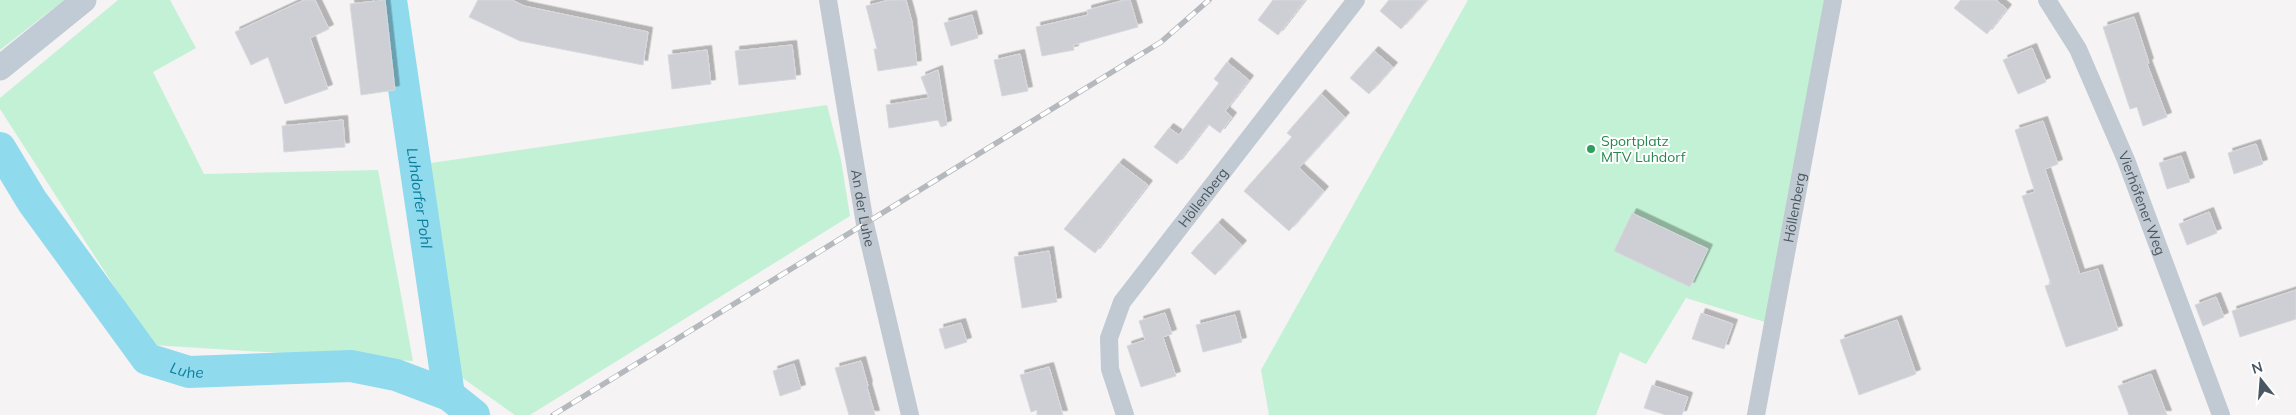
<svg xmlns="http://www.w3.org/2000/svg" width="2296" height="415" font-family="Mulish,sans-serif">
	<defs>
		<filter id="shadow"><feDropShadow dx="4.5" dy="-4.5" stdDeviation="0" flood-color="#0004"/></filter>
	</defs>
	<rect width="100%" height="100%" fill="#f5f3f3"/>
	<path fill="#c3f1d5" d="M0,0H64L0,50Z
		M118,0H170L196,48L153,72L204,174L378,170L413,361L152,345L0,109V98Z
		M1468,0H1827L1765,322L1686,298L1646,364L1620,352L1596,415H1269L1261,370Z
		M827,105L841,160L850,216L530,415H515L454,372L417,165Z"/>
	<g fill="none" stroke-linecap="round" stroke-linejoin="round">
		<g stroke="#90daee" stroke-width="32">
			<path id="s1" d="M391,0L449,395"/>
			<path id="s2" d="M0,148L32,201L147,359L189,372L351,366L396,375L449,395L474,415"/>
		</g>
	</g>
	<path fill="#cdcfd5" stroke="#d7d9de" filter="url(#shadow)" d="M304,0H315L329,29L310,38L328,89L285,104L268,57L251,65L235,32Z
		M385,0L395,90L361,95L350,4Z
		M478,0H512L524,6L648,32L643,65L520,41L469,17Z
		M889,0H906L912,22L917,65L878,71L874,49H877L866,6Z
		M1125,0H1130L1138,27L1073,45L1074,50L1042,56L1036,27L1088,15L1087,10Z
		M1273,0H1305L1278,35L1258,20Z
		M1389,0H1427L1401,29L1380,11Z
		M1961,0H1996L2007,9L1987,34L1954,8Z
		M972,15L978,38L951,46L944,23Z
		M2134,17L2149,63L2147,64L2167,117L2143,126L2137,107L2130,109L2103,27Z
		M792,45L796,79L739,85L735,51Z
		M2032,48L2046,82L2018,94L2003,60Z
		M707,50L711,84L672,89L668,55Z
		M1374,51L1393,67L1369,94L1350,78Z
		M1020,54L1028,91L1002,96L994,60Z
		M1227,62L1249,80L1225,111L1232,117L1220,133L1208,124L1177,164L1154,147L1169,128L1179,135L1219,83L1214,79Z
		M938,70L947,125L941,127L938,120L889,128L886,105L929,98L921,77Z
		M1321,94L1345,117L1299,168L1324,191L1289,231L1244,191L1292,137L1287,133Z
		M343,120L345,147L284,152L282,126Z
		M2043,121L2058,164L2045,169L2080,274L2098,269L2118,330L2066,347L2045,286L2051,284L2022,196L2035,192L2015,130Z
		M2256,144L2263,164L2234,174L2228,153Z
		M2181,156L2190,182L2167,189L2159,163Z
		M1119,163L1148,185L1095,253L1064,229Z
		M2209,212L2217,233L2187,245L2179,224Z
		M1632,213L1708,249L1690,287L1614,251Z
		M1218,223L1242,245L1215,275L1191,253Z
		M1049,251L1057,302L1022,308L1014,257Z
		M2296,290V319L2240,337L2232,311Z
		M2216,297L2224,317L2203,326L2195,305Z
		M1165,313L1172,334L1163,337L1176,376L1141,387L1127,346L1145,340L1139,321Z
		M1701,313L1733,324L1724,349L1692,339Z
		M1235,315L1242,342L1203,352L1196,325Z
		M1897,320L1916,374L1859,395L1840,340Z
		M961,323L967,342L945,349L939,329Z
		M861,361L868,386L867,387L875,415H849L835,368Z
		M794,364L801,389L780,396L773,371Z
		M1049,367L1063,415H1037V410L1031,412L1020,375Z
		M2151,374L2167,415H2129L2118,386Z
		M1652,385L1688,397L1682,415H1666L1644,408Z"/>
	<g fill="none" stroke-linecap="round" stroke-linejoin="round">
		<g stroke="#c1cad2" stroke-width="18">
			<path id="s3" d="M828,0L865,224L910,415"/>
			<path id="s4" d="M2047,0L2078,49L2126,160L2221,415"/>
			<path id="s5" d="M1125,415L1110,369L1109,338L1122,302L1356,0"/>
			<path id="s6" d="M1756,415L1833,0"/>
		</g>
		<path stroke="#c1cbd6" stroke-width="25" d="M0,68L84,0"/>
		<defs>
			<path id="rail" d="M553,415L1161,42L1209,0"/>
		</defs>
		<use href="#rail" stroke="#b5b8bd" stroke-width="5.5"/>
		<use href="#rail" stroke="#fff" stroke-width="4" stroke-dasharray="11" stroke-linecap="butt"/>
	</g>
	<circle fill="#2e9e5b" stroke="#fff" stroke-width="2" cx="1591" cy="149" r="5"/>
	<g text-anchor="middle" dominant-baseline="central" stroke-width="4" stroke-linejoin="round" paint-order="stroke">
		<g font-size="14" fill="#27864d" stroke="#fff" text-anchor="start">
			<text x="1601" y="141">Sportplatz<tspan x="1601" dy="16">MTV Luhdorf</tspan></text>
		</g>
		<g font-size="14" fill="#4a5661" stroke="#fff">
			<text stroke="none"><textPath href="#s5" startOffset="250">Höllenberg</textPath></text>
			<text stroke="none"><textPath href="#s4" startOffset="225">Vierhöfener Weg</textPath></text>
			<text stroke="none"><textPath href="#s6" startOffset="211">Höllenberg</textPath></text>
			<text stroke="none"><textPath href="#s3" startOffset="211">An der Luhe</textPath></text>
		</g>
		<g font-size="15" font-style="italic" fill="#0c7c9b" stroke="#fff">
			<text stroke="none"><textPath href="#s1" startOffset="200">Luhdorfer Pohl</textPath></text>
			<text stroke="none"><textPath href="#s2" startOffset="299">Luhe</textPath></text>
		</g>
	</g>
	<g transform="translate(2261 380) rotate(343)" stroke="#ffffff" stroke-width="4" paint-order="stroke">
	<path d="M0-4L9 19L0 12L-9 19Z" fill="#4a5661"/>
	<text y="-8" font-size="14" font-weight="bold" text-anchor="middle" fill="#4a5661">N</text>
	</g>
</svg>
